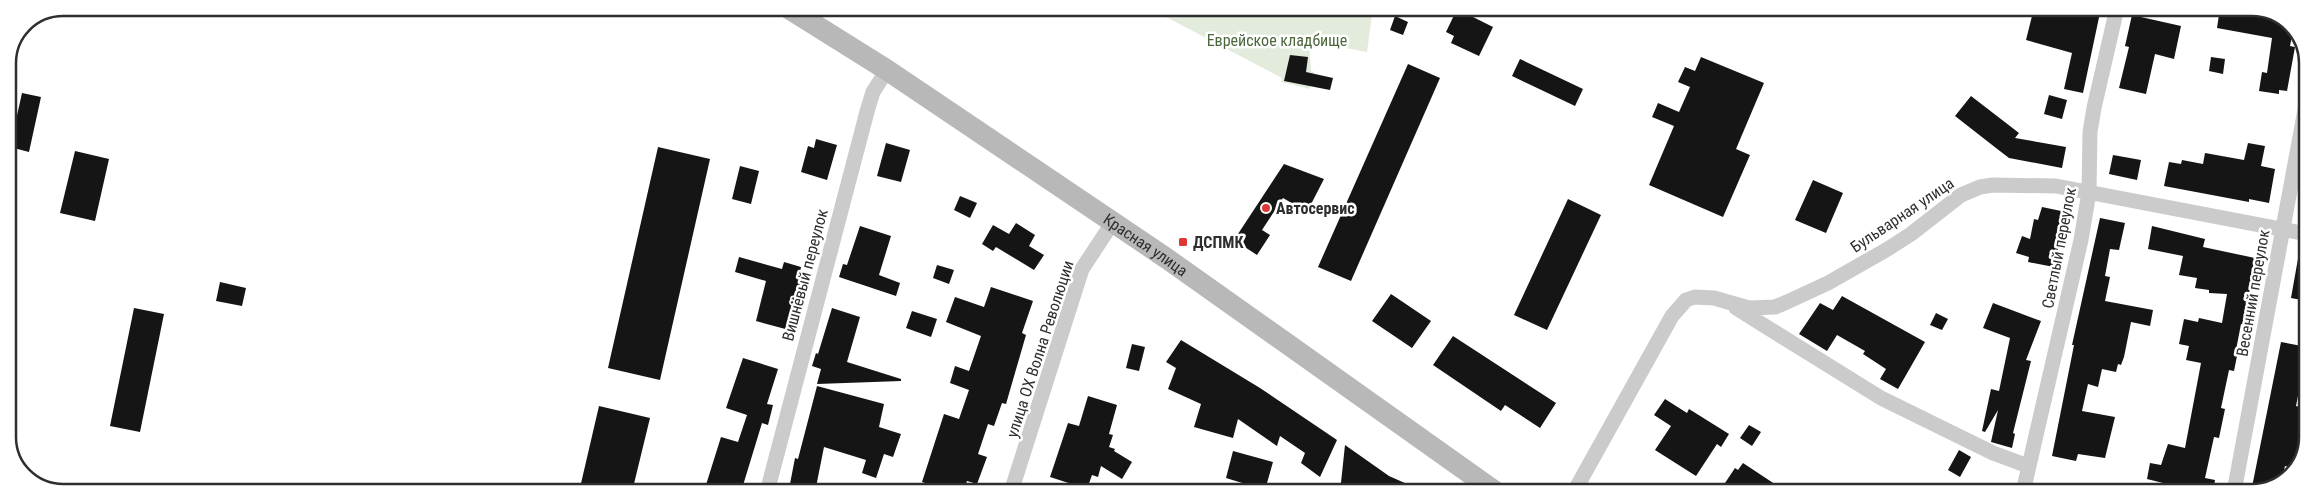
<svg xmlns="http://www.w3.org/2000/svg" width="2315" height="500" font-family="'Roboto Condensed',sans-serif">
	<rect width="100%" height="100%" fill="#fff"/>
	<path fill="#e2ebdc" d="M1149,8H1373L1367,52L1309,41L1311,71L1314,72L1310,89L1281,82L1282,78Z"/>
	<path fill="#151515" d="M2034,8H2101L2083,93L2064,89L2072,53L2026,40Z
		M2220,8L2259,15V12L2272,14L2294,26L2290,46L2295,47L2287,91L2279,90V94L2259,91L2262,72L2267,73L2272,38L2217,28Z
		M1457,9L1493,27L1479,56L1451,43L1454,36L1446,32Z
		M2132,15L2181,26L2174,59L2155,54L2146,94L2119,88L2129,47L2125,46Z
		M1395,16L1408,22L1403,35L1390,30Z
		M1290,55L1308,57L1306,72L1333,78L1330,90L1284,81Z
		M1701,57L1764,83L1736,149L1750,155L1723,217L1649,185L1674,126L1652,117L1658,103L1679,112L1690,87L1678,82L1685,67L1695,71Z
		M2211,57L2225,59L2223,74L2209,71Z
		M1520,59L1583,89L1575,106L1512,76Z
		M1408,64L1440,78L1351,281L1318,267Z
		M22,93L41,97L29,152L10,147Z
		M2049,95L2067,100L2062,119L2044,114Z
		M1971,96L2019,133L2015,138L2066,147L2062,168L2009,158L1996,148L1955,116Z
		M816,139L837,145L827,180L801,172L808,146L814,148Z
		M886,143L910,150L901,182L877,176Z
		M2248,143L2265,146L2261,166L2275,169L2269,203L2249,199V202L2164,186L2169,162L2181,164L2182,160L2203,164L2205,153L2244,160Z
		M658,147L710,159L660,380L608,368Z
		M75,151L109,159L95,221L60,213Z
		M2113,155L2141,160L2137,180L2109,174Z
		M1284,164L1324,179L1307,212L1283,198L1262,230L1270,235L1257,255L1234,240Z
		M740,166L759,171L751,204L732,199Z
		M1813,180L1843,193L1826,233L1795,220Z
		M960,196L977,203L970,218L954,210Z
		M1568,199L1601,215L1547,330L1514,315Z
		M2042,207L2066,212L2054,267L2028,262L2029,257L2016,253L2022,236L2030,239L2034,219L2038,220Z
		M2100,218L2125,223L2119,250L2110,249L2105,276L2110,277L2105,301L2153,310L2150,326L2131,322L2124,357L2121,365L2118,364L2116,372L2102,369L2098,387L2088,384L2082,411L2115,417L2105,458L2078,454L2076,461L2052,456L2074,345H2072Z
		M1016,223L1035,235L1029,246L1044,255L1034,270L996,247L993,251L982,244L993,225L1009,234Z
		M860,226L891,236L879,275L900,283L896,296L839,277L843,264L847,265Z
		M2152,226L2205,239L2203,247L2255,258L2244,325L2241,324L2236,350L2238,351L2234,371L2229,370L2221,408L2225,409L2219,438L2214,437L2205,478L2215,480L2213,492H2199L2147,479L2150,463L2161,465L2168,444L2185,448L2201,363L2186,360L2189,346L2179,344L2184,319L2198,322L2199,318L2222,323L2227,294L2209,293V290L2195,288L2197,278L2179,275L2183,256L2148,249Z
		M2299,253L2307,254V301L2291,298Z
		M739,257L782,269L784,262L801,267L799,277L805,279L789,330L756,321L766,281L735,272Z
		M937,265L954,270L949,284L933,278Z
		M220,282L246,288L242,306L216,301Z
		M991,287L1033,301L1022,333L1026,335L1006,404L1002,403L994,426L988,424L978,454L987,457L977,484L967,481L963,492H940L941,488L922,482L944,414L959,419L969,390L950,383L955,366L969,371L981,336L946,322L955,297L984,307Z
		M1391,294L1431,321L1412,348L1372,321Z
		M1842,296L1925,342L1898,389L1880,379L1886,369L1863,354L1865,351L1837,335L1827,351L1799,334L1820,303L1833,310Z
		M1993,303L2041,321L2026,360L2031,361L2013,433L2015,434L2012,448L1991,442L1998,410L1985,432L1982,431L1991,389L1999,391L2010,338L1983,328Z
		M134,308L164,314L140,432L110,426Z
		M832,308L860,317L847,362L901,379V381L817,384L821,369L812,366L816,353L818,354Z
		M912,311L937,319L931,337L906,328Z
		M1936,313L1948,319L1942,330L1930,325Z
		M1453,336L1556,403L1540,428L1505,405L1501,411L1433,365Z
		M1181,340L1260,388L1337,440L1320,477L1301,463L1305,453L1280,436L1277,446L1238,419L1233,438L1194,427L1201,404L1168,389L1176,368L1166,362Z
		M2281,342L2307,347V362L2305,370H2303L2296,406L2300,407V411L2307,412L2306,448L2294,468L2285,466L2283,475L2279,474L2277,483L2262,489L2252,487Z
		M1132,344L1145,347L1139,371L1126,368Z
		M743,358L778,369L767,404L773,405L768,425L762,423L741,492H709L710,489L705,488L721,437L738,442L747,415L726,408Z
		M817,386L884,404L879,427L901,434L893,457L884,454L876,478L862,473L866,460L824,447L815,492L789,489L795,458L798,459Z
		M1088,396L1117,405L1109,434L1113,435L1109,447L1115,449L1114,451L1132,462L1122,479L1101,466L1098,477L1092,475L1087,489L1050,477L1068,423L1079,426Z
		M1665,399L1687,413L1689,409L1729,434L1721,447L1717,444L1696,476L1655,450L1671,426L1654,415Z
		M599,406L650,418L632,492H579Z
		M1749,425L1761,432L1752,446L1740,438Z
		M1345,445L1389,476L1425,492H1369L1363,488L1360,492H1340Z
		M1959,450L1971,457L1960,477L1948,470Z
		M1233,451L1273,462L1265,490L1226,478Z
		M1743,463L1787,492H1719L1735,468L1738,470Z"/>
	<g fill="none" stroke-linecap="round" stroke-linejoin="round">
		<path stroke="#cbcbcb" stroke-width="15" d="M1736,308L1881,398L1993,453L2028,466
			M767,492L868,108L873,92L887,70
			M1011,492L1082,269L1113,222
			M1574,492L1672,316L1686,300L1695,297L1714,298L1749,308L1775,307L1787,302L1828,283L1886,250L1911,234L1961,195L1980,187L1993,185L2056,186L2307,234
			M2023,492L2081,240L2089,192L2090,132L2094,108L2117,8
			M2234,492L2307,99"/>
		<path stroke="#b8b8b8" stroke-width="21" id="s1" d="M788,8L887,70L1166,258L1496,492"/>
	</g>
	<g fill="#de3836" stroke="#fff" stroke-width="2">
		<circle cx="1266" cy="208" r="5"/>
		<rect x="1178" y="237" width="10" height="10" rx="2.5"/>
	</g>
	<g text-anchor="middle" dominant-baseline="central" stroke-width="5" stroke-linejoin="round" paint-order="stroke">
		<g font-size="16" fill="#4d673d" stroke="#fff">
			<text x="1277" y="40">Еврейское кладбище</text>
		</g>
		<g font-size="16" font-weight="bold" fill="#2e2e2e" stroke="#fff" text-anchor="start">
			<text x="1276" y="208">Автосервис</text>
			<text x="1193" y="242">ДСПМК</text>
		</g>
		<g font-size="16" fill="#2e2e2e" stroke="#fff">
			<text transform="translate(1902 215) rotate(-34)">Бульварная улица</text>
			<text stroke="none"><textPath href="#s1" startOffset="429">Красная улица</textPath></text>
			<text transform="translate(2059 248) rotate(-79)">Светлый переулок</text>
			<text transform="translate(805 275) rotate(-75)">Вишнёвый переулок</text>
			<text transform="translate(2253 293) rotate(-80)">Весенний переулок</text>
			<text transform="translate(1040 349) rotate(-72)">улица ОХ Волна Революции</text>
		</g>
	</g>
	<path d="M0 0H2315V500H0ZM63 16H2252A47 47 0 0 1 2299 63V437A47 47 0 0 1 2252 484H63A47 47 0 0 1 16 437V63A47 47 0 0 1 63 16Z" fill="#fff" fill-rule="evenodd"/>
	<path fill="none" stroke="#2e2e2e" stroke-width="2.5" d="M63 16H2252A47 47 0 0 1 2299 63V437A47 47 0 0 1 2252 484H63A47 47 0 0 1 16 437V63A47 47 0 0 1 63 16Z"/>
</svg>
